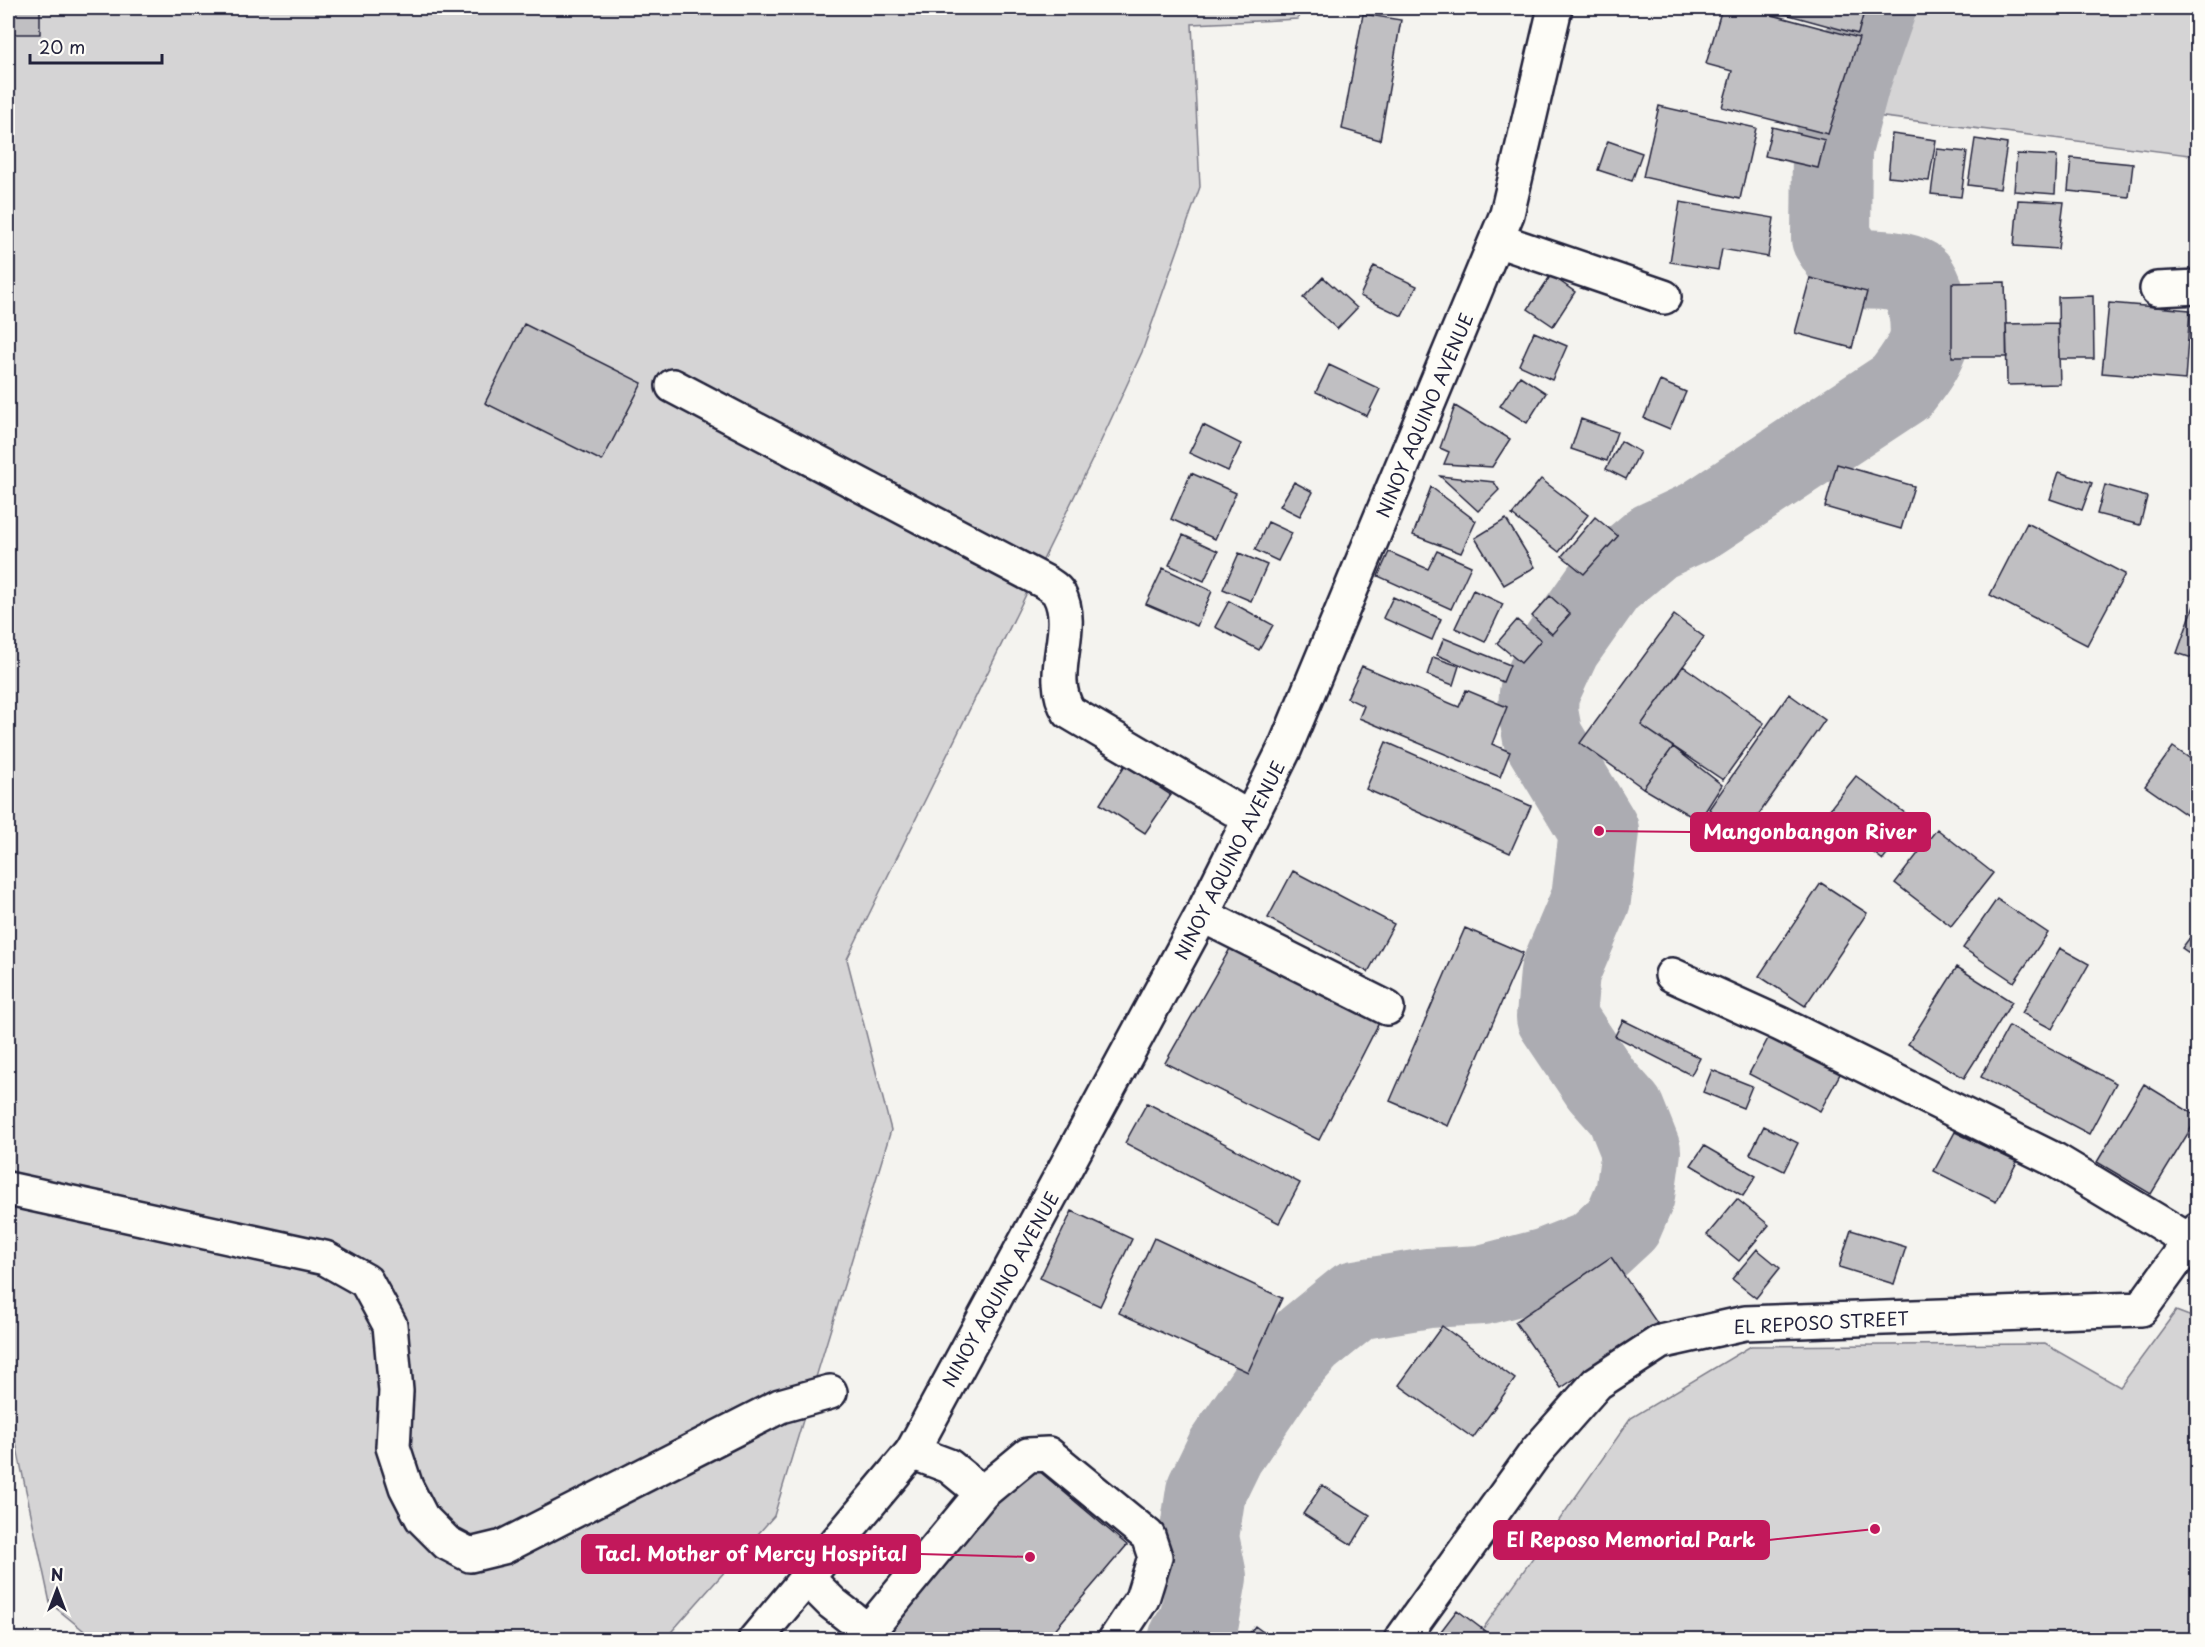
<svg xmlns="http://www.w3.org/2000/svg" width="2205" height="1647" font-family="'Playpen Sans',sans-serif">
	<rect width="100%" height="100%" fill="#f4f3ef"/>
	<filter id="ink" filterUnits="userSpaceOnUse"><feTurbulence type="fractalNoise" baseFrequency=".0167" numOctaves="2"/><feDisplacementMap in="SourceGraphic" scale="12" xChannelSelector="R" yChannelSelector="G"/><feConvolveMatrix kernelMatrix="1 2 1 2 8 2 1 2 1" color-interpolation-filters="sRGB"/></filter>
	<g filter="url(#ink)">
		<path fill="#d5d4d5" stroke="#7c7b88" stroke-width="1.5" d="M16,8H1300L1298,19L1192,24L1200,187L1142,352L1095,454L847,959L891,1130L774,1516L665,1639H94L50,1603L8,1406V17Z
			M1907,8H2197V156L1876,116Z
			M2176,1311L2197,1319V1639L1475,1640L1631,1418L1751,1346L2045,1344L2120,1387Z"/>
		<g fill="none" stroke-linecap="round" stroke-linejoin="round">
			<path stroke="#acacb2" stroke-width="80" d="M1188,1640L1199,1622L1207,1577L1199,1537L1206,1491L1225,1452L1282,1368L1308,1339L1356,1300L1428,1288L1482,1285L1547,1268L1595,1249L1623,1223L1635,1195L1641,1151L1625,1111L1601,1084L1556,1017L1560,972L1591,899L1599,831L1543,738L1538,711L1539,693L1561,646L1607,581L1653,542L1700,520L1901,387C1912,373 1922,360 1928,344C1933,331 1927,286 1915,278C1899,268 1870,270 1851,269L1831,238L1832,150L1850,82L1876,8"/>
		</g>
		<path fill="#c0bfc2" stroke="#22223b" stroke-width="1.5" d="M8,8H40V34H8Z
			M1722,8H1746L1859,38L1828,134L1722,107L1732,71L1706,64Z
			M1764,8H1865L1858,34Z
			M1363,14L1401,20L1380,140L1342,129Z
			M1659,106L1756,128L1740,199L1643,177Z
			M1772,127L1825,140L1818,168L1765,156Z
			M1892,134L1936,140L1929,181L1888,177Z
			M1975,139L2007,144L2000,189L1968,185Z
			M1608,141L1642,153L1632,181L1598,170Z
			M1937,149L1967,152L1961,197L1931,194Z
			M2017,154L2057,156L2055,194L2014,191Z
			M2071,158L2133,164L2129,197L2068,191Z
			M2018,200L2064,202L2058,249L2014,246Z
			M1680,202L1774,218L1768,257L1722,249L1718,270L1670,262Z
			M1374,266L1417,286L1402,316L1360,296Z
			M1551,275L1575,292L1553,326L1528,309Z
			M1323,277L1357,308L1337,329L1303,298Z
			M1810,278L1867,292L1852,348L1795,333Z
			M2005,282L2007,357H1952V283Z
			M2093,296L2094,359H2059L2058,297Z
			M2109,303L2190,310L2185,380L2102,373Z
			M2058,323L2060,384L2007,385L2006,324Z
			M524,324L642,383L602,461L485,403Z
			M1534,332L1567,346L1552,380L1519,365Z
			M1329,365L1380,389L1367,416L1316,392Z
			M1520,376L1546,393L1527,423L1500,406Z
			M1660,381L1686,392L1670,429L1644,418Z
			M1455,406L1510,439L1492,467L1444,464L1449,452L1440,448Z
			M1581,419L1617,432L1607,461L1571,449Z
			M1203,425L1241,444L1228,471L1189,453Z
			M1621,441L1640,452L1626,479L1606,469Z
			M1837,464L1914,486L1901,529L1825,507Z
			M2059,472L2092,483L2082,510L2050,499Z
			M1191,473L1236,493L1215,539L1171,519Z
			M1440,476L1494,482L1499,490L1478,511Z
			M1541,479L1588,515L1559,552L1512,515Z
			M1294,482L1313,492L1300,516L1280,506Z
			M2105,485L2147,497L2140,525L2097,514Z
			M1431,487L1476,521L1461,553L1413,535Z
			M1595,517L1618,536L1584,574L1562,556Z
			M1506,519L1535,567L1504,585L1475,538Z
			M1268,522L1292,533L1278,561L1255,550Z
			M2027,523L2125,574L2087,645L1990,595Z
			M1183,535L1218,551L1204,581L1169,565Z
			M1437,551L1471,566L1451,609L1378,576L1389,552L1428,569Z
			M1239,553L1267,565L1251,601L1223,589Z
			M1163,568L1212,591L1197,626L1146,604Z
			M1473,590L1503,604L1485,642L1455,628Z
			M1550,596L1570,614L1552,634L1532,616Z
			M1393,597L1441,619L1432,640L1383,618Z
			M1229,601L1273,625L1259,650L1215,627Z
			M2194,606L2198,607V660L2177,653Z
			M1674,615L1704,637L1641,725L1673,747L1643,788L1580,743Z
			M1517,620L1541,640L1521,663L1497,643Z
			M1444,638L1510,665L1503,682L1437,655Z
			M1433,657L1459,666L1453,685L1427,675Z
			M1362,666L1459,707L1466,690L1507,707L1492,744L1510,752L1500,777L1359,718L1364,706L1347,698Z
			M1683,666L1764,723L1723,780L1641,725Z
			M1789,694L1825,720L1745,834L1709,809Z
			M1386,742L1531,806L1510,853L1366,789Z
			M1673,747L1722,785L1699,821L1643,788Z
			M2173,747L2198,764V823L2145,786Z
			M1125,765L1171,795L1145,833L1100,804Z
			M1856,776L1914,820L1883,860L1825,815Z
			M1937,829L1993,873L1951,926L1895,883Z
			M1293,871L1394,924L1368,972L1268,918Z
			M1821,883L1867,913L1805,1006L1759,976Z
			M1997,899L2048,933L2014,982L1963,948Z
			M2198,927V959L2182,948Z
			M1465,928L1523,953L1448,1126L1390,1101Z
			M1235,940L1385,1011L1319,1140L1165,1063Z
			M2060,948L2089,964L2052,1029L2022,1013Z
			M1957,967L2012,1002L1964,1078L1908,1044Z
			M1623,1020L1700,1058L1691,1075L1615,1036Z
			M2009,1026L2116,1083L2089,1134L1981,1077Z
			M1770,1035L1841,1072L1820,1111L1749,1074Z
			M1712,1070L1752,1086L1743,1108L1703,1092Z
			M2144,1084L2198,1117L2151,1194L2097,1162Z
			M1147,1103L1300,1183L1279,1223L1125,1143Z
			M1764,1126L1798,1143L1784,1171L1750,1154Z
			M1955,1132L2017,1162L1996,1202L1934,1171Z
			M1704,1146L1756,1176L1743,1196L1691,1165Z
			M1737,1199L1769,1225L1739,1261L1707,1235Z
			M1072,1211L1132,1239L1100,1306L1040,1278Z
			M1851,1230L1906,1247L1894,1284L1839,1267Z
			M1154,1238L1282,1298L1248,1372L1119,1313Z
			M1757,1249L1780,1268L1756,1298L1732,1279Z
			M1611,1257L1657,1323L1561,1388L1515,1322Z
			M1442,1326L1515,1379L1473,1438L1399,1385Z
			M1026,1460L1127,1545L1046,1640H904L881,1621Z
			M1322,1485L1370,1515L1352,1545L1303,1514Z
			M1457,1610L1494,1638L1493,1640H1444L1438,1635Z
			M1255,1626L1274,1640H1245Z"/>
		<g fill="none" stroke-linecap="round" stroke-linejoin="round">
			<defs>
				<path id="minor" d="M1497,240L1664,297
					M2157,289L2198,287
					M673,386L1045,582C1049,585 1057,589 1059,594C1078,630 1045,674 1069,712L1249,818
					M1202,915L1387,1008
					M1672,975L1780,1024L2055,1160L2190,1241
					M8,1189L325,1258L366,1281L390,1325L396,1391L393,1447L406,1487L422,1518L447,1543L470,1555L503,1547L780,1406L830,1392
					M912,1452L949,1466L982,1493
					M808,1579L832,1603L868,1631
					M861,1640L982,1493L1028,1455L1048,1454L1148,1536L1155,1557L1142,1599L1115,1640
					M1401,1640L1536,1452L1597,1383L1660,1342L1745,1323L2141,1309L2198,1230"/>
				<path id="major" d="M755,1640L912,1452L1202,915L1285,748L1507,214L1555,8"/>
			</defs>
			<use href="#minor" stroke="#22223b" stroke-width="38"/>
			<use href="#major" stroke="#22223b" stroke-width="38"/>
			<use href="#minor" stroke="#fdfcf7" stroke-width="33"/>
			<use href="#major" stroke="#fdfcf7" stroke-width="33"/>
		</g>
	</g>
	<g text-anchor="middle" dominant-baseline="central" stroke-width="5" stroke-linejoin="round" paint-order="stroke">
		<g font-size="18" fill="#22223b" stroke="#fdfcf7">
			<text transform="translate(1424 415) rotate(-67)">NINOY AQUINO AVENUE</text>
			<text transform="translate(1229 860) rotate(-63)">NINOY AQUINO AVENUE</text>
			<text transform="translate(1000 1289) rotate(-61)">NINOY AQUINO AVENUE</text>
			<text transform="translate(1821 1322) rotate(-3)">EL REPOSO STREET</text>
		</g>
	</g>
	<path fill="none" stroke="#c2185b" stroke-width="2" d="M1599 831L1691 832M1875 1529L1769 1540M1030 1557L920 1554"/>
	<g fill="#c2185b" stroke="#fdfcf7" stroke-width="2">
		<circle cx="1599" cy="831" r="6"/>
		<circle cx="1875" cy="1529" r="6"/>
		<circle cx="1030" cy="1557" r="6"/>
	</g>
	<g fill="#c2185b" stroke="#c2185b" stroke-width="2">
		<rect x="1691" y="813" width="239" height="38" rx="6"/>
		<rect x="1494" y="1521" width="275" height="38" rx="6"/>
		<rect x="582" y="1535" width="338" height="38" rx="6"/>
	</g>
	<g font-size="20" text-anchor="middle" font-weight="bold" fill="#fff">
		<text x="1810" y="839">Mangonbangon River</text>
		<text x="1631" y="1547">El Reposo Memorial Park</text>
		<text x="751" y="1561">Tacl. Mother of Mercy Hospital</text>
	</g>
	<rect width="2205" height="1647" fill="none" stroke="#fdfcf7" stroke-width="30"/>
	<rect x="15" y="15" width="2175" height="1617" fill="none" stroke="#22223b" stroke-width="2" filter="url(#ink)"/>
	<g transform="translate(57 1590)" stroke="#fdfcf7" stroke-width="4.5" paint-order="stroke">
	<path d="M0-4.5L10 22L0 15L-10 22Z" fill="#22223b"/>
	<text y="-9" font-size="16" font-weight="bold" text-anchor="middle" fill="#22223b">N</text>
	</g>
	<path d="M30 54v9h132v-9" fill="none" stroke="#22223b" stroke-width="3"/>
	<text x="39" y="54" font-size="18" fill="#22223b" stroke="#fdfcf7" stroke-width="4.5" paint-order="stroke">20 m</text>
</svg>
